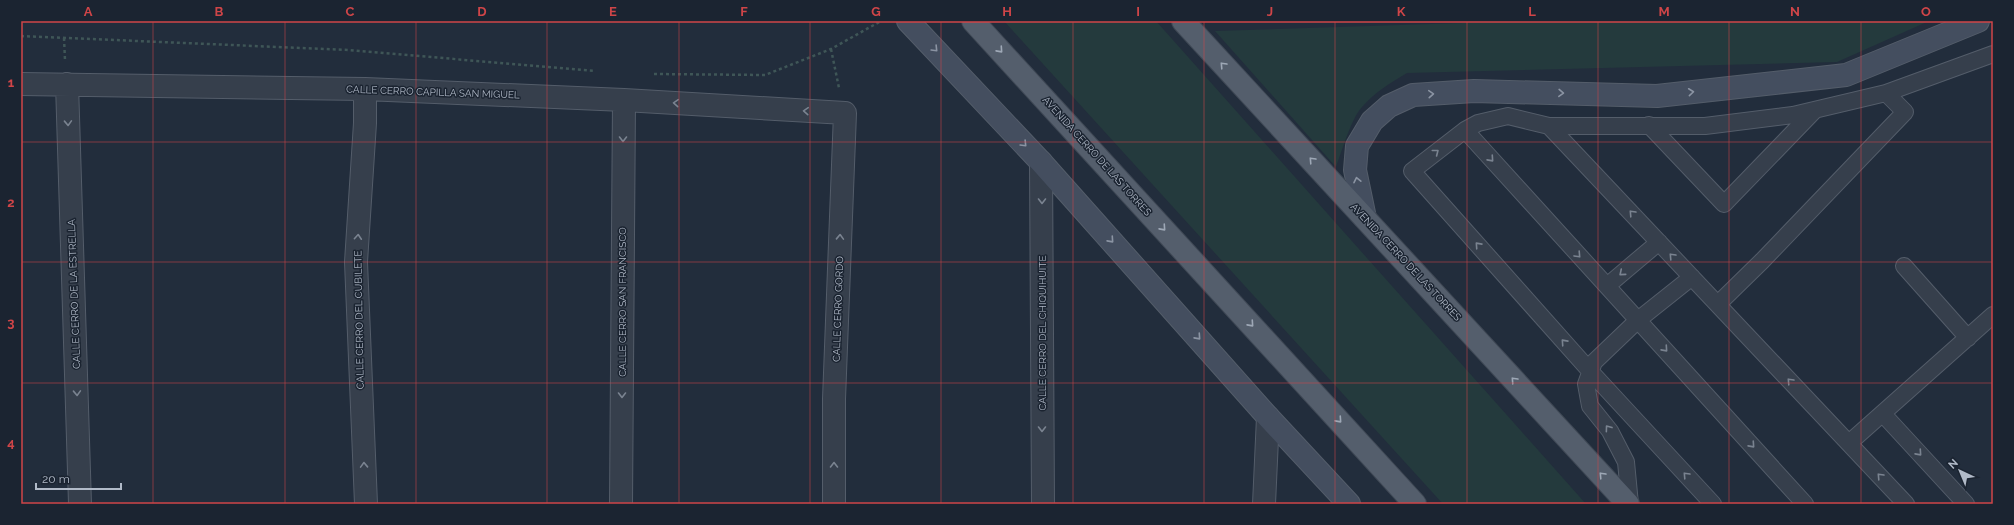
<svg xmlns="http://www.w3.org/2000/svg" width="2014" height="525" font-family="Raleway,sans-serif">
	<rect width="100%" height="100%" fill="#222d3c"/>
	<path fill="#243a3d" d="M1004,21H1156L1586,504H1443Z
		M1523,21H1929L1837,62L1407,73C1390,83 1375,92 1362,107C1351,119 1342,151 1336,167L1215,31Z"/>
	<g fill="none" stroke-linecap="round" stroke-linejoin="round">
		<defs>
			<path id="lane" d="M1886,93L1993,54
				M1649,125L1724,204L1814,111
				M1549,126L1906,504
				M1465,130L1805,504
				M1904,266L1968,338
				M1607,286L1659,242
				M1883,414L1966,504
				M1849,443L1993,315
				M1630,504L1626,462L1610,431L1590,406L1586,384L1594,362L1638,320L1692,277
				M1713,504L1590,371L1412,171L1465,130L1478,123L1508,116L1549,126H1705L1793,115L1886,93L1905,112L1762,261L1718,304"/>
			<path id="street" d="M21,84L365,89L624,100L845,113L834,399V504
				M67,84L80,504
				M365,89V123L356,262L366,504
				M1041,162L1043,504
				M621,504L624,100
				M1264,504L1268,417"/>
			<path id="secondary" d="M908,21L1041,162L1268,417L1349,504
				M1365,218L1355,170L1357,146L1372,121L1389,106L1413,95L1474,91L1657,96L1846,75L1978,21"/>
			<path id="primary" d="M973,21L1415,504
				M1183,21L1628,504"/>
		</defs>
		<use href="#lane" stroke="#545d6a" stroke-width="18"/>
		<use href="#street" stroke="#545d6a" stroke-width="24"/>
		<use href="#secondary" stroke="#545d6a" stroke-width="24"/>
		<use href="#primary" stroke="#3f4855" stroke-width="24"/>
		<path stroke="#3f5657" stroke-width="2.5" stroke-dasharray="3 3" stroke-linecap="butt" d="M21,36L348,50L595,71
			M64,38L65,60
			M831,49L839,88
			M654,74L765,75L831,49L881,21"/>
		<use href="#lane" stroke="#363f4c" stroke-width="16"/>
		<use href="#street" stroke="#363f4c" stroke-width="22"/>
		<use href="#secondary" stroke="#444e5f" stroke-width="22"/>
		<use href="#primary" stroke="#545e6c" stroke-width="22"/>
	</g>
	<defs><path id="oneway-chevron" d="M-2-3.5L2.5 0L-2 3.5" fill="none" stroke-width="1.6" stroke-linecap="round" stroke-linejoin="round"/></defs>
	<g stroke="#8b94a3">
		<use href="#oneway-chevron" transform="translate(935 49) rotate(46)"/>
		<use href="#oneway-chevron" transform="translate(1691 92) rotate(-6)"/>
		<use href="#oneway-chevron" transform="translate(1561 93) rotate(2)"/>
		<use href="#oneway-chevron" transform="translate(1431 94) rotate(-4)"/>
		<use href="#oneway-chevron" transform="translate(1024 144) rotate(46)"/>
		<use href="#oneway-chevron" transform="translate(1357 180) rotate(-102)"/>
		<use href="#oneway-chevron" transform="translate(1111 240) rotate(48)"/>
		<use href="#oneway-chevron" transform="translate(1198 337) rotate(48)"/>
	</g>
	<g stroke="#9ea8b6">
		<use href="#oneway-chevron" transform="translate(1000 50) rotate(48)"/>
		<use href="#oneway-chevron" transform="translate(1223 65) rotate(-133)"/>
		<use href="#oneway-chevron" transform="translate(1312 160) rotate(-133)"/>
		<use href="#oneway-chevron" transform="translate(1163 228) rotate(48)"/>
		<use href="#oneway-chevron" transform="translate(1251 324) rotate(48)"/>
		<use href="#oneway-chevron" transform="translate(1514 380) rotate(-133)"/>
		<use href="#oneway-chevron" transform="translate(1339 420) rotate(48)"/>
		<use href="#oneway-chevron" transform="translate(1602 475) rotate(-133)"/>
	</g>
	<g stroke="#7a8390">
		<use href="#oneway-chevron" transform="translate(676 103) rotate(-176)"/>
		<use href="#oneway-chevron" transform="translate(806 111) rotate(-176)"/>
		<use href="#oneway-chevron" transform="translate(68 123) rotate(88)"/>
		<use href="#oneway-chevron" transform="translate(623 139) rotate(90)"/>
		<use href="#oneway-chevron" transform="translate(1436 152) rotate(-38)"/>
		<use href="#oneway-chevron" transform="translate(1491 159) rotate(48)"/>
		<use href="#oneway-chevron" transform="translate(1042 201) rotate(90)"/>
		<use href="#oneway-chevron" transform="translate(1632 213) rotate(-133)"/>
		<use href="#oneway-chevron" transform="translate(358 237) rotate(-86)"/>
		<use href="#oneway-chevron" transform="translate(840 237) rotate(-88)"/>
		<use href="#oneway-chevron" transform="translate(1478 245) rotate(-132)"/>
		<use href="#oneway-chevron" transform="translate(1578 255) rotate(47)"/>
		<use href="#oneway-chevron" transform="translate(1672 256) rotate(-133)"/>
		<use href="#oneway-chevron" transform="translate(1622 273) rotate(140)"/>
		<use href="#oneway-chevron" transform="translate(1564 342) rotate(-132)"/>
		<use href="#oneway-chevron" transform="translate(1665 349) rotate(48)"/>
		<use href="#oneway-chevron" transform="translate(1790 381) rotate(-133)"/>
		<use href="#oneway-chevron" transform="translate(77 393) rotate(88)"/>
		<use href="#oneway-chevron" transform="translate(622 395) rotate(90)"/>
		<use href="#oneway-chevron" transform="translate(1608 428) rotate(-126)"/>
		<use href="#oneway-chevron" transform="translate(1042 429) rotate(90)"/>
		<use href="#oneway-chevron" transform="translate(1752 445) rotate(48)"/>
		<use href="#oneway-chevron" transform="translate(1919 453) rotate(48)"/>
		<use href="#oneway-chevron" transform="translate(364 465) rotate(-92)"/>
		<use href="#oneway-chevron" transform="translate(834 465) rotate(-90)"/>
		<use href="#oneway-chevron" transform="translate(1686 475) rotate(-133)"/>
		<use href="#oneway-chevron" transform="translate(1880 476) rotate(-133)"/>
	</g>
	<path fill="none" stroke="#cf4548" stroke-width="1" stroke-opacity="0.55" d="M153,21V504M285,21V504M416,21V504M547,21V504M679,21V504M810,21V504M941,21V504M1073,21V504M1204,21V504M1335,21V504M1467,21V504M1598,21V504M1729,21V504M1861,21V504M21,142H1993M21,262H1993M21,383H1993"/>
	<g text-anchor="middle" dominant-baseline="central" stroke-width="3" stroke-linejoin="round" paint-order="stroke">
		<g font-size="10" fill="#b1bac8" stroke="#1b2431">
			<text transform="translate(433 92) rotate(2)">CALLE CERRO CAPILLA SAN MIGUEL</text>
			<text transform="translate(1097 156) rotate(48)">AVENIDA CERRO DE LAS TORRES</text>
			<text transform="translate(1406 262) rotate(47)">AVENIDA CERRO DE LAS TORRES</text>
			<text transform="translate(74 294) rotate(-92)">CALLE CERRO DE LA ESTRELLA</text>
			<text transform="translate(622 302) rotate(-90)">CALLE CERRO SAN FRANCISCO</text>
			<text transform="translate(838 309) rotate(-88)">CALLE CERRO GORDO</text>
			<text transform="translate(359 320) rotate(-91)">CALLE CERRO DEL CUBILETE</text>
			<text transform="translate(1042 333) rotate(-90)">CALLE CERRO DEL CHIQUIHUITE</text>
		</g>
	</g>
	<rect width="2014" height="525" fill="none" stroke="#1b2431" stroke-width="44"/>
	<g transform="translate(1960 471) rotate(316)" stroke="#1b2431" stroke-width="3" paint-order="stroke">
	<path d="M0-3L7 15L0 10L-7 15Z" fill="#b1bac8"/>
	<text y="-6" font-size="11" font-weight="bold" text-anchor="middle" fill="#b1bac8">N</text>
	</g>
	<path d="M36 483v6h85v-6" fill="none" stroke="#b1bac8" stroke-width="2"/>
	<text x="42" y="483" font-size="12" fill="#b1bac8" stroke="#1b2431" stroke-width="3" paint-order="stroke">20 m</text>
	<rect x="22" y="22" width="1970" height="481" fill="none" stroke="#cf4548" stroke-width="1.5"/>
	<g font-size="13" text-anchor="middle" font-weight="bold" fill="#cf4548">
		<text x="88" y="16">A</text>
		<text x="219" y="16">B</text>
		<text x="350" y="16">C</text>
		<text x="482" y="16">D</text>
		<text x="613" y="16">E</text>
		<text x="744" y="16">F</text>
		<text x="876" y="16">G</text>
		<text x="1007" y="16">H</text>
		<text x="1138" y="16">I</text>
		<text x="1270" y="16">J</text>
		<text x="1401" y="16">K</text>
		<text x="1532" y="16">L</text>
		<text x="1664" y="16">M</text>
		<text x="1795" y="16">N</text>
		<text x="1926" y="16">O</text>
		<text x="11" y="87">1</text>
		<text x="11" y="207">2</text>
		<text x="11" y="327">3</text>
		<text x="11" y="447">4</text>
	</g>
</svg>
